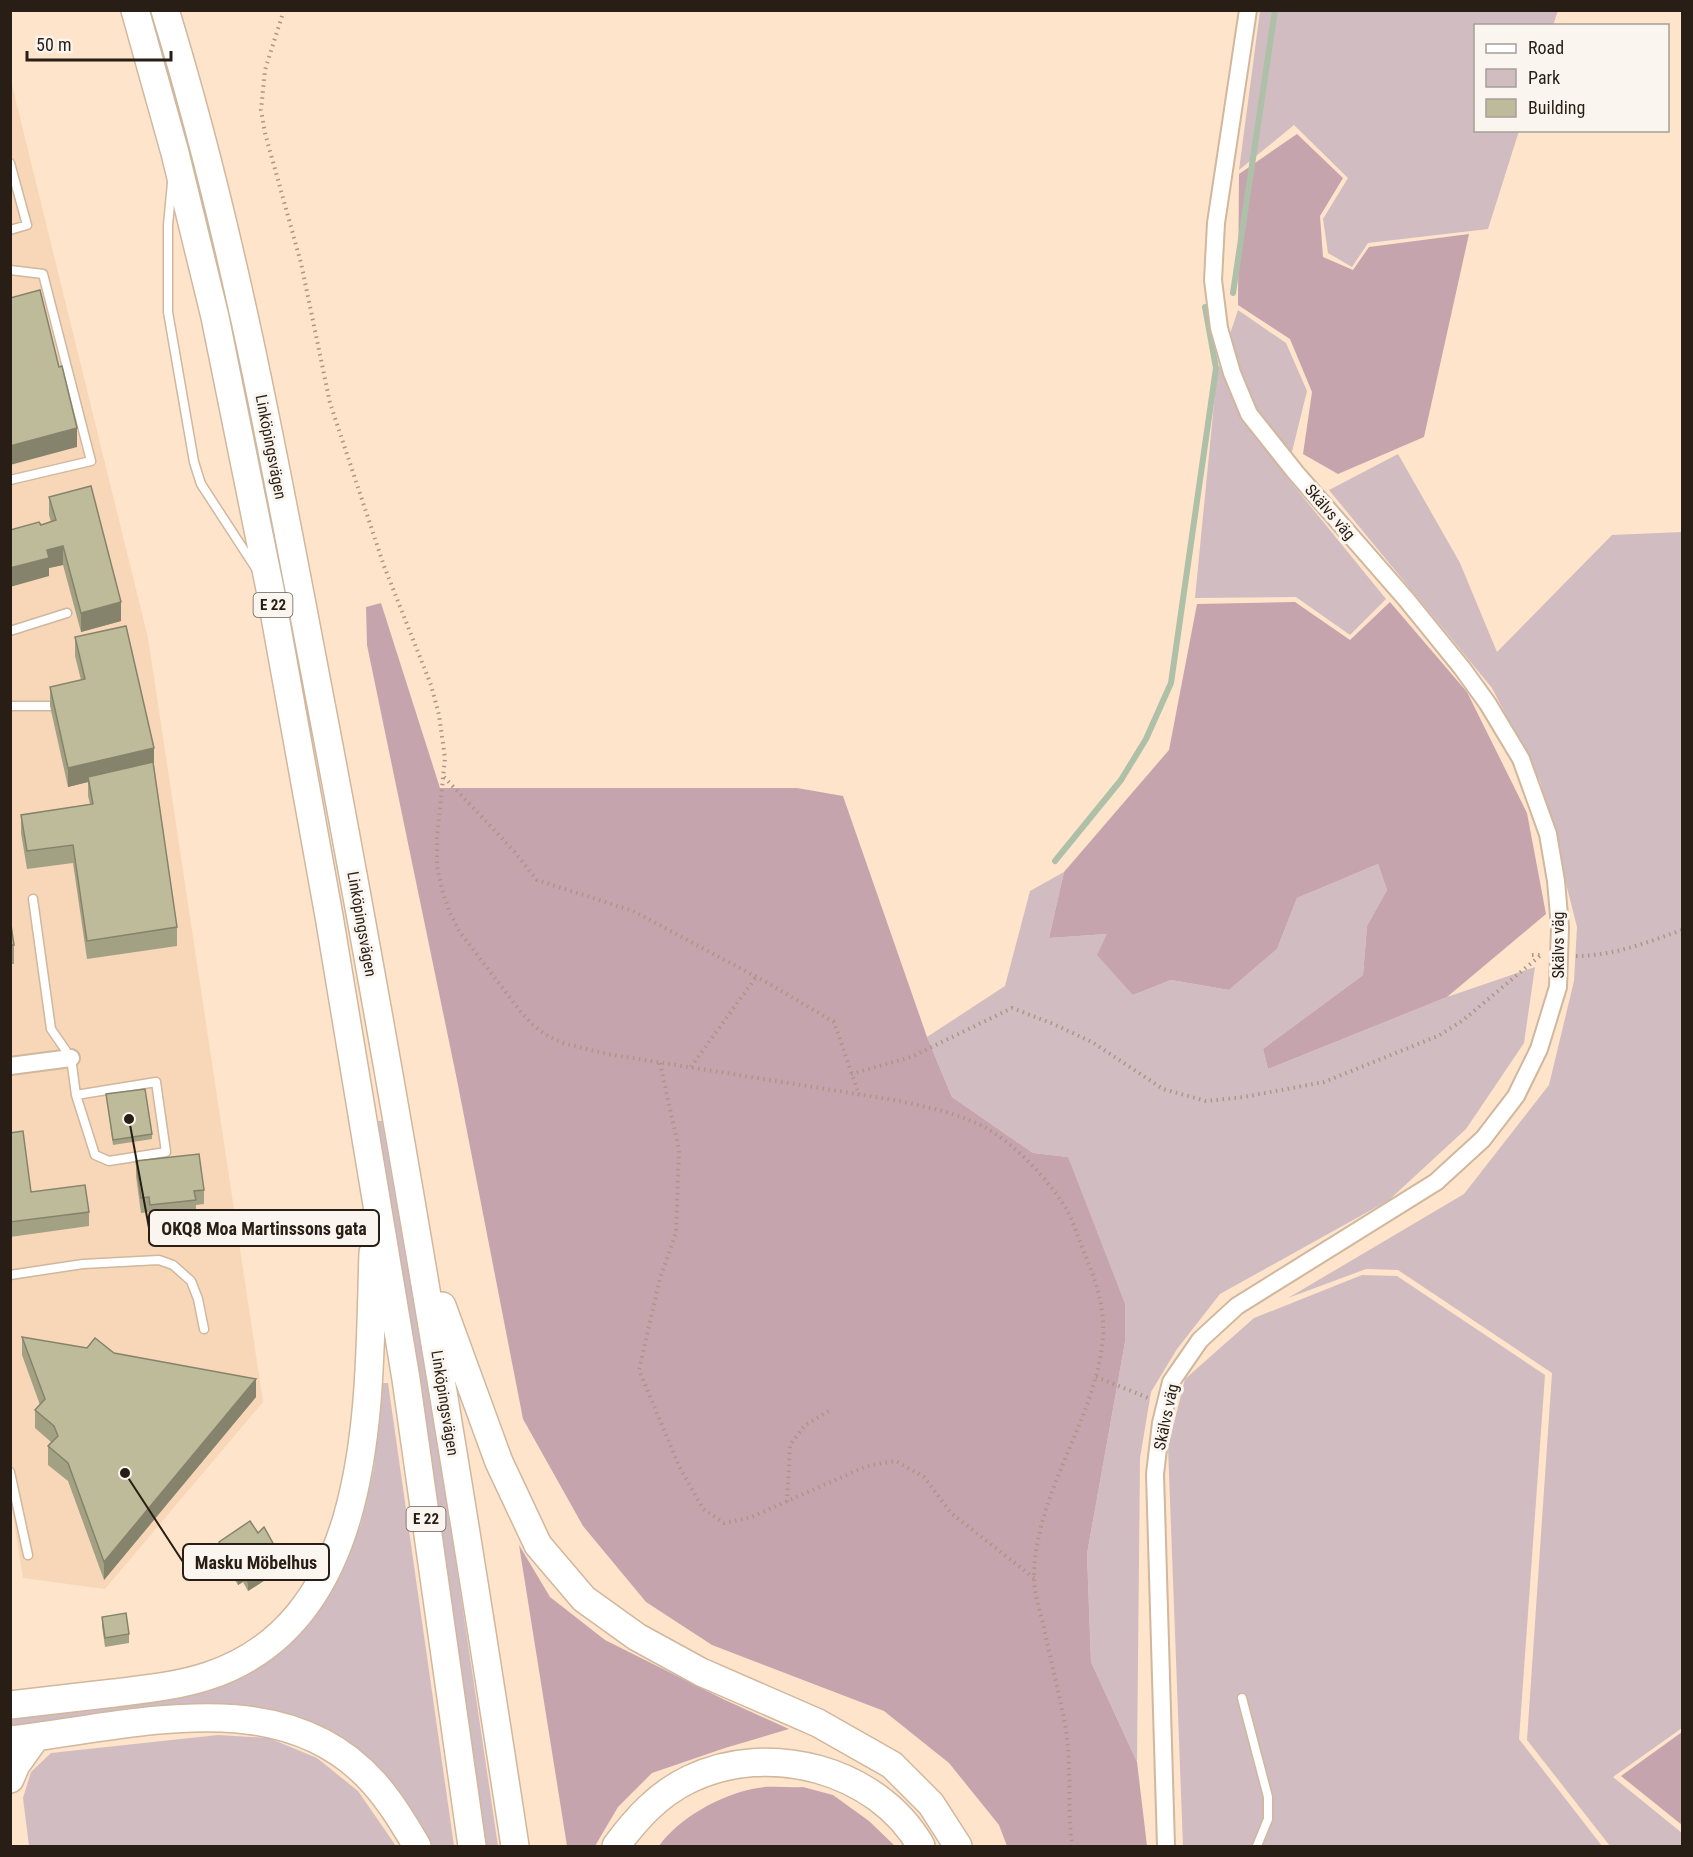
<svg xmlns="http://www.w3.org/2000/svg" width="1693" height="1857" font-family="'Roboto Condensed',sans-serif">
	<rect width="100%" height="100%" fill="#fee4ca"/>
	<path fill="#f7d7b7" d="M10,77L148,638L263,1402L105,1589L23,1578L11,1503Z"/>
	<path fill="#d1bcc2" d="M1368,10L1558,11L1553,25L1476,26V130L1519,131L1488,229L1368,243L1352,267L1328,253L1323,219L1348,178L1294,125L1239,170L1260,11Z
		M1238,310L1286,343L1307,391L1286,476L1386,599L1350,635L1296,597L1195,598L1217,373Z
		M1398,454L1460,563L1497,652L1612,535L1682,532V1728L1613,1777L1682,1833V1846H1610L1527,1740L1552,1373L1398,1270L1366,1269L1288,1298L1464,1194L1549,1085L1574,981L1577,927L1540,781L1492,688L1329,490Z
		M1378,864L1387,890L1367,926L1363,975L1263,1049L1268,1069L1447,997L1535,967L1524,1043L1466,1129L1389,1200L1220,1294L1177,1349L1151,1392L1140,1458L1137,1762L1091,1662L1087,1554L1125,1342L1068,1157L1033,1153L952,1097L927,1037L1005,986L1030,891L1064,872L1049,938L1107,934L1133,995L1171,980L1229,990L1277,949L1297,898Z
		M378,1121H382L436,1428L498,1846H486Z
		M1362,1275L1397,1276L1545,1375L1519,1739L1602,1846H1183L1168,1447L1185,1379L1254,1318Z
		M383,1383H388L454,1846H431L407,1804L319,1728L268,1710L209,1708L12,1728L11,1720L14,1716L191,1694L229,1681L270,1657L309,1620L340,1577L361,1524L374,1468Z
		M218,1735L269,1738L317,1758L358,1791L396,1846H29L23,1798L31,1772L51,1753Z"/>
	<path fill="#c5a4ae" d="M1297,134L1343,178L1320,216L1323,257L1353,270L1369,247L1469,234L1424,437L1338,474L1303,454L1312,392L1290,339L1238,305L1239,174Z
		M1295,602L1350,640L1390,602L1467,692L1527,813L1546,914L1447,997L1268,1069L1263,1049L1363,975L1367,926L1387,890L1378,864L1297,898L1277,949L1229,990L1171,980L1133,995L1097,955L1107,934L1049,938L1064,872L1169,750L1197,604Z
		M381,603L440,788H797L843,796L927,1037L952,1097L1033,1153L1068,1157L1125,1304V1342L1087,1554L1091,1662L1137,1762L1147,1846H1007L999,1825L949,1763L884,1711L712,1645L646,1602L583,1526L523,1419L457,1080L367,645L366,607Z
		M519,1545L550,1597L605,1640L725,1700L789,1729L725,1748L652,1773L618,1807L595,1846H567Z
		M1682,1732V1825L1621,1776Z
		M803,1787L833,1795L869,1821L895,1846H659C679,1818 719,1796 752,1789C767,1785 787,1788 803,1787Z"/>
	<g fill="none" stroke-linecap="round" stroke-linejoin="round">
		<path stroke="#aec0a7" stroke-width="6" d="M1233,293L1275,10
			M1055,861L1121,780L1146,739L1171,683L1216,368L1205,307"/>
		<defs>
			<path id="service" d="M10,163L27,225L10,230
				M172,183L168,225V312L194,462L201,484L257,570
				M10,270L43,274L91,461L10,480
				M10,631L67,613
				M10,706H50
				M33,899L51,1029L71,1058L76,1095L156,1082L166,1152L109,1161L95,1155L76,1095
				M10,1275L83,1264L159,1260L173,1265L191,1281L198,1299L204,1329
				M10,1472L28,1555
				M1242,1698L1268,1797V1819L1257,1846"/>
			<path id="minor" d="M10,1066L71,1058
				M1166,1846L1155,1474L1161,1423L1171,1382L1200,1340L1237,1306L1436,1182L1483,1139L1516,1096L1539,1049L1558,987L1560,927L1556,881L1548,834L1521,759L1488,704L1462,668L1406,599L1296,473L1249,414L1232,373L1219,328L1213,280L1216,223L1248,10"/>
			<path id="trunk" d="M135,10L175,153L215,317L270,589L329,916L406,1379L472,1846
				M165,10C237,244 279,486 325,725C396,1098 458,1472 515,1846
				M442,1306L499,1462L538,1545L584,1599L637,1637L701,1672L818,1723L892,1765L931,1804L958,1846
				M10,1705C45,1701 80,1697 114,1693C146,1689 178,1686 208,1676C378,1620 368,1397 373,1253
				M10,1740C129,1727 282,1679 374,1783C391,1802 404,1824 417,1846
				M10,1779L16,1765L36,1737
				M616,1846C636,1819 658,1794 690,1779C768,1741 877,1769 921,1846"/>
		</defs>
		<use href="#service" stroke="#d0b79d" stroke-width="11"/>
		<use href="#minor" stroke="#d0b79d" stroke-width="20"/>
		<use href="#trunk" stroke="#d0b79d" stroke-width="30"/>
		<path stroke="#ab9784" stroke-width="4" stroke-dasharray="1.5 4.5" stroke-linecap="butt" d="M282,10V16L265,70L261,110L265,133L301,263L330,403L384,566L431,685L439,715L445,758L437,838V866L442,890L450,913L459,931L520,1011L533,1025L546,1035L563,1043L607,1054C682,1066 757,1078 832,1090C879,1098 942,1105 984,1127C1016,1144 1052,1183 1069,1214C1074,1225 1078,1236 1082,1247C1094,1276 1105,1304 1103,1337C1096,1420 1036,1489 1034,1576C1034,1593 1040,1611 1044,1628C1051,1662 1060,1696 1066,1730C1072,1769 1067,1808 1072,1846
			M444,777L513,850L537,880L633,911L768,983L834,1022L859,1095
			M1532,955H1541
			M1576,956C1613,956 1648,942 1682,930
			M660,1063L679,1150L676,1233L660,1278L639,1370L679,1466L703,1509L724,1523L749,1518L867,1466L896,1461L924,1477L951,1513L1034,1578
			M691,1067L756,977
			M851,1074L911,1057L1012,1008L1051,1023L1092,1042L1163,1089L1206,1101L1244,1097L1324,1082L1438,1036L1462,1021L1541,955
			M1096,1377L1151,1399
			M787,1502L790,1445L805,1425L829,1411"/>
		<use href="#service" stroke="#fff" stroke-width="8"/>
		<use href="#minor" stroke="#fff" stroke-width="16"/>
		<use href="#trunk" stroke="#fff" stroke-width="27"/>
	</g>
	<path fill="#a3a184" d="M49,497L121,621L81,632L63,565L49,568V576L41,525L51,522L49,515Z
		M75,637L154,767L177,927V946L87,959L73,863L27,869L21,833V815L90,804L88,796V782L68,787L50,706V687L81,680L75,656Z
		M10,918L14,945V964H10Z
		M106,1094L152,1134V1139L113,1145Z
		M10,1133L31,1192L89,1212V1226L10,1237Z
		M136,1161L204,1190V1204L196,1205V1214L150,1219L149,1212L141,1213L136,1176Z
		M22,1337L114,1353L256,1397L104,1580L68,1481L48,1465V1446L51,1442L35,1428V1410L40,1405L22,1355Z
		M258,1533L279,1564L273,1567V1575L248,1591L243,1582L238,1585L225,1565L219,1552V1542Z
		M102,1617L129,1634V1643L105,1647L102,1626Z"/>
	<path fill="#85836c" d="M12,201V220H10V202Z
		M77,428V447L10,465V446Z
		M63,546V565L49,568V576L10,587V568L47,550Z
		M121,602V621L81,632V613Z
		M154,748V767L89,782L88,777V782L68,787V768Z
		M256,1379V1397L104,1580V1562Z
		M279,1554V1564L273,1567V1575L248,1591V1582L269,1560Z
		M243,1572V1582L238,1585V1575Z"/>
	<path fill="#bebb9a" stroke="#85836c" stroke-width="1.5" d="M40,290L59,367L62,366L77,428L10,446V298Z
		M91,486L121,602L81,613L63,546L47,550L49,558L10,568V530L39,522L41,525L56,520L49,497Z
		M126,626L154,748L68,768L50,687L85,679L75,637Z
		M153,762L177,927L87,941L73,845L27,851L21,815L93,804L88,777Z
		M10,918L14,945H10Z
		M145,1089L152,1134L113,1140L106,1094Z
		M23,1131L31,1192L85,1185L89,1212L10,1222V1133Z
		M199,1154L204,1190L194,1191L196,1200L150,1205L149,1197L141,1198L136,1161Z
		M22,1337L87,1348L95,1338L114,1353L256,1379L104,1562L68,1463L48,1446L58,1436L54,1426L35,1410L45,1399Z
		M250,1521L258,1533L264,1527L279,1554L269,1560L273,1565L248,1582L243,1572L238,1575L225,1556L219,1542Z
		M126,1613L129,1634L105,1638L102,1617Z"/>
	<g text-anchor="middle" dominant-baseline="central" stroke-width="6" stroke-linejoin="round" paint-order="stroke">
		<g fill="#fbf5f0" stroke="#675e57" stroke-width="1.5">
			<rect x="253.5" y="593" width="39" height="24" rx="4.5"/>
			<rect x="406.5" y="1507" width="39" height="24" rx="4.5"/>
		</g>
		<g font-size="15" font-weight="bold" fill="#281e15">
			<text x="273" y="605">E 22</text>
			<text x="426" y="1519">E 22</text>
		</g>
		<g font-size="16" fill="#281e15" stroke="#fbf5f0">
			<text transform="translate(271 447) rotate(79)">Linköpingsvägen</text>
			<text transform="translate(1330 512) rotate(49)">Skälvs väg</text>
			<text transform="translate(362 924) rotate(80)">Linköpingsvägen</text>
			<text transform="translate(1558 945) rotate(-90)">Skälvs väg</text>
			<text transform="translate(445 1403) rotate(81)">Linköpingsvägen</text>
			<text transform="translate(1166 1417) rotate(-78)">Skälvs väg</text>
		</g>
	</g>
	<path fill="none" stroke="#281e15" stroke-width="2" d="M129 1119L149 1228M125 1473L183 1562"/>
	<g fill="#281e15" stroke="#fbf5f0" stroke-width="2">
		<circle cx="129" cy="1119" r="6"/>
		<circle cx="125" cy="1473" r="6"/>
	</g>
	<g fill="#fbf5f0" stroke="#281e15" stroke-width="2">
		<rect x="149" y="1210" width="230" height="36" rx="6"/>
		<rect x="183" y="1544" width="146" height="36" rx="6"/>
	</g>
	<g font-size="18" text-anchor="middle" font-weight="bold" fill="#281e15">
		<text x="264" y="1235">OKQ8 Moa Martinssons gata</text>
		<text x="256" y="1569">Masku Möbelhus</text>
	</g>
	<rect width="1693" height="1857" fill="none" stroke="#281e15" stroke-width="24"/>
	<rect x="1474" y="24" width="195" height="108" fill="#fbf5f0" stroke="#a79f98" stroke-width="1.5"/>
	<rect x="1486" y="44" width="30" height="9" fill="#ffffff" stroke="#a79f98" stroke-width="1.5"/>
	<text x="1528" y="54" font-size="18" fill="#281e15">Road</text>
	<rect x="1486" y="69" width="30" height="18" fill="#d1bcc2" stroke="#a79f98" stroke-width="1.5"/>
	<text x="1528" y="84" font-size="18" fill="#281e15">Park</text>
	<rect x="1486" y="99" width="30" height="18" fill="#bebb9a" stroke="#a79f98" stroke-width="1.5"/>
	<text x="1528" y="114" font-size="18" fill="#281e15">Building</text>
	<path d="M27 51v9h144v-9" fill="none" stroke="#281e15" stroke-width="3"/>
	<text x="36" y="51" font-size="18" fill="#281e15" stroke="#fbf5f0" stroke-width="4.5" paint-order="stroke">50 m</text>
</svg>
